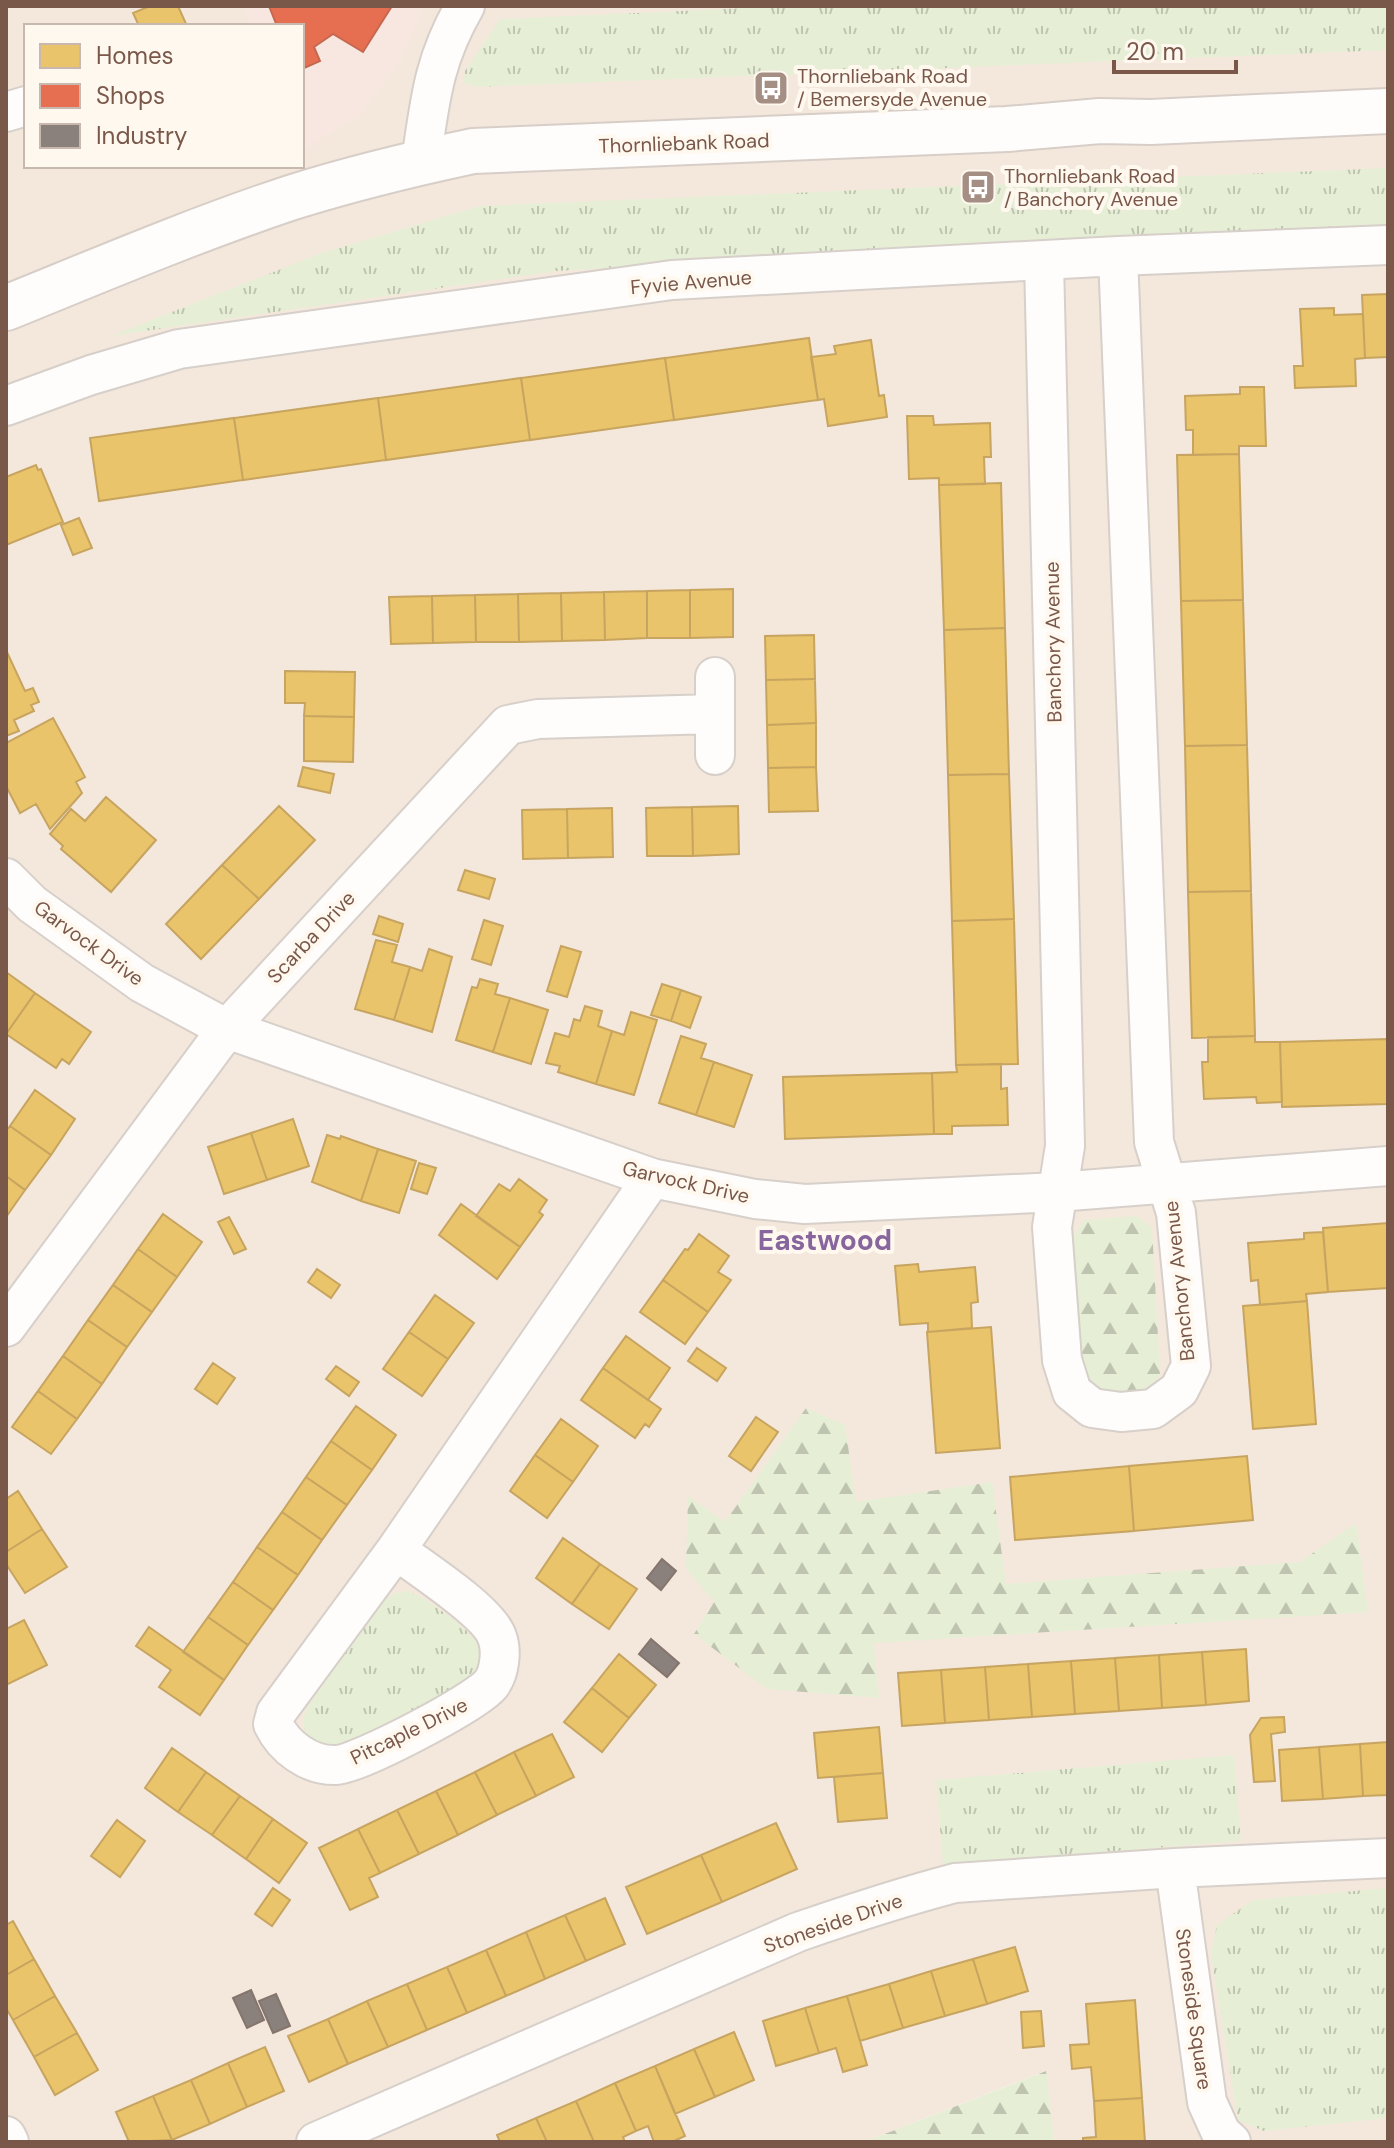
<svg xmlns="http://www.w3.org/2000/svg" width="1394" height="2148" font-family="'DM Sans',sans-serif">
	<defs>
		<pattern id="grass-tufts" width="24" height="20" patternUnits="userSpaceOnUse" patternTransform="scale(2)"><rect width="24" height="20" fill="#e6efd6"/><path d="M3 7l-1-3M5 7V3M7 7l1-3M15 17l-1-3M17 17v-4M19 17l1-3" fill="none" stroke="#bfc4b0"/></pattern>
		<pattern id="forest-firs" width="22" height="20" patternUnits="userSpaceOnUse" patternTransform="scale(2)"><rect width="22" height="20" fill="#e6efd6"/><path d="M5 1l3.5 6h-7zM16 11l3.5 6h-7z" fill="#bfc4b0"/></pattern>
	</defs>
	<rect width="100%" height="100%" fill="#f8f3ec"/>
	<path fill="#f4e8dc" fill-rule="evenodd" d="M6,6H1388V2142H1054L1045,2071L864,2142H6ZM26,26H302V166H26Z"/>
	<path fill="#f8e7e0" d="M242,6H424L399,64L358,117L306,148L302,138V26H251Z"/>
	<path fill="url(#grass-tufts)" d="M794,6H1388V50L476,87L464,83L465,71L500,19Z
		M1388,168V227L1076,240L556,271L111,336L319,254L480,206Z
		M406,1591C423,1596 436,1607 450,1617C484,1643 495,1660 457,1693L341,1748C316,1748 297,1736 306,1709L381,1602L395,1593Z
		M1234,1755L1241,1841L943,1865L936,1780Z
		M1388,1888V2118L1264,2131L1238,2120L1211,1955L1217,1925L1253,1900Z"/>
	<path fill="url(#forest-firs)" d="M1137,1216L1152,1228L1160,1373L1150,1396L1104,1399L1083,1382L1074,1347L1070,1240L1085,1220Z
		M806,1408L845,1425L856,1502L992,1482L1006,1584L1300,1562L1356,1523L1368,1612L874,1643L879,1698L767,1689L694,1634L714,1602L686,1568L688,1496L725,1522Z
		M1046,2071L1054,2142H864Z"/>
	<path fill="#e9c46a" stroke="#c7a460" stroke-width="2" d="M150,6H178L187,26H139L133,13Z
		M1388,294V357L1365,358L1362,295Z
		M1334,308V315L1363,314L1365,358L1355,359L1356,386L1295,388L1294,366H1303L1300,309Z
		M809,338L818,400L674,420L665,358Z
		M871,340L879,396L884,395L887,417L828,426L824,399L818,400L811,357L836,354L834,346Z
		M665,358L674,420L530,440L521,378Z
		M521,378L530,440L386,460L378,398Z
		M1240,387H1264L1266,446H1239V454L1193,455V430H1186L1185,396L1240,394Z
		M378,398L386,460L243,480L234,418Z
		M907,416H933L934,425L990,423L991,457H984L985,484L939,485V478L909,479Z
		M234,418L243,480L99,501L90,438Z
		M1239,454L1243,600L1181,601L1177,455Z
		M36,465L38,470L41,469L63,522L6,545V477Z
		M1001,483L1005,628L944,630L939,485Z
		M79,518L92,548L73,555L61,525Z
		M733,589V637L690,638V590Z
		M690,590V638H647V591Z
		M647,591V638L605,640L604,592Z
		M604,592L605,640L562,641L561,593Z
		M561,593L562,641L519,642L518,594Z
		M518,594L519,642H476L475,595Z
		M475,595L476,642L433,643L432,596Z
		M432,596L433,643L391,644L389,597Z
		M1243,600L1247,745L1185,746L1181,601Z
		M1005,628L1009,774L948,775L944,630Z
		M814,635L815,679L766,680L765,636Z
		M6,650L25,691L33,688L39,702L31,705L34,711L14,720L19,731L6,736Z
		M285,671L355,672L354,717L304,716L305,703H285Z
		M815,679L816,723L767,725L766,680Z
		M304,716L354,717L353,762L304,761Z
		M53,718L85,777L76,782L82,793L50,829L36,804L20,813L6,786V743Z
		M816,723V767L768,768L767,725Z
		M1247,745L1251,891L1188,892L1185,746Z
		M303,767L334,774L330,793L298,786Z
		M816,767L818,811L769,812L768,768Z
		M1009,774L1014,919L952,921L948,775Z
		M106,797L156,840L111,892L61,849L63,846L50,834L71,809L85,821Z
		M279,806L315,840L259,899L222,865Z
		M738,806L739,854L693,856L692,807Z
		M692,807L693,856H647L646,808Z
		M612,808L613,857L568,858L567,809Z
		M567,809L568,858L523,859L522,810Z
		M222,865L259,899L201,959L166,924Z
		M465,870L495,879L489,899L458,890Z
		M1251,891L1255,1036L1192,1038L1188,892Z
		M379,916L403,924L398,942L373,934Z
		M1014,919L1018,1064L956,1065L952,921Z
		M484,920L503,926L491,965L472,959Z
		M376,940L397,945L392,962L410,967L394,1020L355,1009Z
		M561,946L581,952L567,997L547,991Z
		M429,949L452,957L432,1032L394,1020L410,967L422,971Z
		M6,972L35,993L6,1034Z
		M480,979L498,984L495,994L510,998L493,1052L456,1040L472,987L477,988Z
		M662,984L681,990L671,1021L651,1015Z
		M681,990L701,997L690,1028L671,1021Z
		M35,993L91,1032L69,1064L62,1059L56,1068L6,1034Z
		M510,998L548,1010L531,1064L493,1052Z
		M585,1006L602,1011L598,1026L612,1031L596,1084L558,1072L560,1066L546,1063L555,1033L569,1037L574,1019L580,1021Z
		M631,1012L657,1020L634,1095L596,1084L612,1031L624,1035Z
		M681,1036L706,1044L701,1058L714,1062L696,1115L659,1103Z
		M1255,1036V1042H1280L1282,1102L1257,1103L1256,1097L1204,1099L1202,1062H1208V1037Z
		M1388,1039V1104L1282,1107L1280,1042Z
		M714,1062L752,1075L734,1127L696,1115Z
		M1001,1064V1089L1007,1088L1008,1125L952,1126V1134H934L932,1073L957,1072L956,1065Z
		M932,1073L934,1134L785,1139L783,1077Z
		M35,1090L75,1119L51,1155L10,1126Z
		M293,1119L309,1166L267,1180L251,1133Z
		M10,1126L51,1155L25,1190L6,1176V1131Z
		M251,1133L267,1180L224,1194L208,1147Z
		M327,1135L340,1139L341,1136L378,1149L361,1201L312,1182Z
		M378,1149L416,1161L399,1213L361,1201Z
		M419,1163L436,1168L427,1194L411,1189Z
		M6,1176L25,1190L6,1217Z
		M519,1179L547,1200L539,1212L543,1215L520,1247L476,1216L499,1184L510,1191Z
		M461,1204L520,1247L497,1279L439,1235Z
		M163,1214L202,1242L177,1277L138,1249Z
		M229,1217L246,1249L234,1254L218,1222Z
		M1388,1223V1288L1328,1292L1323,1228Z
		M1323,1232L1328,1292L1306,1294L1307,1301L1260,1305L1258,1280L1251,1281L1248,1243L1304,1239V1233Z
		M699,1234L729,1256L718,1272L731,1280L708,1312L663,1280L685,1249L688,1250Z
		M138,1249L177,1277L152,1312L113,1285Z
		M918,1264L919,1272L975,1267L978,1302L971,1303L972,1328L928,1332V1323L900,1325L895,1266Z
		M317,1269L340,1285L331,1298L308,1282Z
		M663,1280L708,1312L685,1344L640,1312Z
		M113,1285L152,1312L127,1347L88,1320Z
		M435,1295L474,1323L448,1359L409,1332Z
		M1307,1301L1316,1424L1253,1429L1243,1306Z
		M88,1320L127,1347L102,1384L63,1356Z
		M991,1327L1000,1448L936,1453L927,1332Z
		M409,1332L448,1359L422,1396L383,1369Z
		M626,1336L670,1368L648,1400L603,1368Z
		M697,1348L726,1368L717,1381L688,1361Z
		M63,1356L102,1384L77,1419L38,1391Z
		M213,1363L235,1378L217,1404L195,1389Z
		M336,1366L359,1382L349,1396L326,1379Z
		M603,1368L661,1409L649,1427L645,1424L635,1438L581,1400Z
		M38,1391L77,1419L51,1454L12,1427Z
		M356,1406L396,1435L372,1470L331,1441Z
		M756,1417L778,1432L751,1471L729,1456Z
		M561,1419L598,1446L573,1482L535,1455Z
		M331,1441L372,1470L347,1505L306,1477Z
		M535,1455L573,1482L547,1518L510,1491Z
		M1247,1456L1253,1520L1134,1531L1129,1466Z
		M1129,1466L1134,1531L1015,1540L1010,1477Z
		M306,1477L347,1505L322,1540L282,1512Z
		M18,1491L42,1529L6,1552V1499Z
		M282,1512L322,1540L298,1575L257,1547Z
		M42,1529L67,1567L25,1593L6,1564V1552Z
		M563,1538L600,1564L572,1604L536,1578Z
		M257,1547L298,1575L273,1610L233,1582Z
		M600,1564L637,1589L609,1629L572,1604Z
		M233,1582L273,1610L248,1645L208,1617Z
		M208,1617L248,1645L224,1680L183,1652Z
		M24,1620L47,1665L6,1685V1629Z
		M149,1627L224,1680L200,1715L159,1687L171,1670L136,1646Z
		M1246,1649L1249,1701L1206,1705L1202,1652Z
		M1202,1652L1206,1705L1162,1708L1159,1655Z
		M619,1654L656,1685L629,1718L592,1688Z
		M1159,1655L1162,1708L1119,1711L1115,1658Z
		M1115,1658L1119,1711L1075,1714L1071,1661Z
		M1071,1661L1075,1714L1032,1717L1028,1664Z
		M1028,1664L1032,1717L989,1720L985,1667Z
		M985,1667L989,1720L945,1723L941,1670Z
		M941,1670L945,1723L902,1726L898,1673Z
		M592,1688L629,1718L602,1752L564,1722Z
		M1284,1717L1285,1732L1271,1734L1275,1781L1254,1782L1250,1735L1261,1718Z
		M879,1727L883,1773L818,1778L814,1733Z
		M552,1734L574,1777L536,1796L514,1752Z
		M1388,1742V1795L1363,1796L1360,1744Z
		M1360,1744L1363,1796L1323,1799L1319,1747Z
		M1319,1747L1323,1799L1282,1801L1279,1750Z
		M172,1748L206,1772L178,1812L145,1788Z
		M514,1752L536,1796L497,1815L475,1772Z
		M206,1772L240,1796L212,1835L178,1812Z
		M475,1772L497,1815L458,1835L436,1791Z
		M883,1773L887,1818L838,1822L834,1777Z
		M436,1791L458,1835L419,1854L397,1810Z
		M240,1796L273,1819L246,1859L212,1835Z
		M397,1810L419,1854L380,1873L358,1829Z
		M273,1819L307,1843L279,1883L246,1859Z
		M117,1820L145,1841L120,1877L91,1856Z
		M776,1823L797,1869L722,1902L701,1855Z
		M358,1829L380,1873L369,1878L378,1897L350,1910L319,1848Z
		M701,1855L722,1902L647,1934L626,1887Z
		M273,1888L290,1900L272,1926L255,1914Z
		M605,1898L625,1944L586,1961L565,1915Z
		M565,1915L586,1961L545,1979L526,1932Z
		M13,1921L34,1959L6,1975V1925Z
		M526,1932L545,1979L506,1996L486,1950Z
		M1015,1947L1028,1991L987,2004L973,1959Z
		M486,1950L506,1996L467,2013L447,1967Z
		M34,1959L55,1996L13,2020L6,2008V1975Z
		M973,1959L987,2004L945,2016L931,1971Z
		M447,1967L467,2013L427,2030L407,1984Z
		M931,1971L945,2016L903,2028L889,1984Z
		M407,1984L427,2030L388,2047L367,2001Z
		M889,1984L903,2028L860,2041L847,1996Z
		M55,1996L77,2033L34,2057L13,2020Z
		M847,1996L867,2065L843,2072L836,2048L819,2053L805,2008Z
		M1135,2000L1142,2098L1094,2101L1091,2067L1072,2069L1070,2045L1089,2044L1086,2004Z
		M367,2001L388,2047L348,2064L328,2019Z
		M805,2008L819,2053L776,2066L763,2021Z
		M1041,2011L1044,2046L1023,2048L1021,2012Z
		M328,2019L348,2064L309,2082L288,2036Z
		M734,2032L754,2080L715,2097L694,2049Z
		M77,2033L98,2070L55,2095L34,2057Z
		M265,2047L284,2091L247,2107L228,2063Z
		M694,2049L715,2097L675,2114L655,2066Z
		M228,2063L247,2107L210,2124L191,2080Z
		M655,2066L685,2136L672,2142H654L648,2126L636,2131L615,2083Z
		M191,2080L210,2124L172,2140L153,2096Z
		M615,2083L636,2131L623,2137L625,2142H594L576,2101Z
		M153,2096L172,2140L129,2142L116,2112Z
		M1142,2098L1145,2142H1083V2138L1096,2137L1094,2101Z
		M576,2101L594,2142H547L536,2118Z
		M536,2118L547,2142H500L497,2135Z"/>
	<path fill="#e76f51" stroke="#c6684f" stroke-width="2" d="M269,6H392L363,52L333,34L314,47L320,61L302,69V26H277Z"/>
	<path fill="#8a817c" stroke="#85756d" stroke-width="2" d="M662,1559L676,1571L661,1590L647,1578Z
		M651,1639L679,1663L667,1677L639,1654Z
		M251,1990L264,2020L247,2028L233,1998Z
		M276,1994L290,2026L273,2033L259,2001Z"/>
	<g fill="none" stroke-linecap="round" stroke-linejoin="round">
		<defs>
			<path id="minor" d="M6,112L26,106
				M421,162C430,101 433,61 465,6
				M1044,261L1065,1146L1052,1227L1062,1360L1072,1392L1092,1408L1121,1412L1153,1409L1179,1390L1191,1366L1176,1213L1154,1142L1118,256
				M6,406L91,375L179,349L672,280L1118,256L1388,245
				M715,755V677
				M6,878L32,904L142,983L227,1029L652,1178L755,1199L805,1204L1057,1192L1388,1166
				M6,1327L227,1029L508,725L538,719L714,714
				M396,1550L276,1713L273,1724C284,1747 309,1766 336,1765C359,1764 477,1702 491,1684C500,1672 502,1650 497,1637C489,1612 419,1567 396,1550L652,1178
				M1175,1868L1207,2102L1221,2133L1231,2142
				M6,2136L9,2142
				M316,2142L798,1932C850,1914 902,1897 955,1883L1175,1868L1388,1858"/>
			<path id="secondary" d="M6,308C100,270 194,230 290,198C350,179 412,164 473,151L1007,129L1100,121L1151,122L1388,111"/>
		</defs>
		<use href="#minor" stroke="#d7cfc9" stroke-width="42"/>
		<use href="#secondary" stroke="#d8cec8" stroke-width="48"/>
		<use href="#minor" stroke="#fefdfc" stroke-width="38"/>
		<use href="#secondary" stroke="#fefdfc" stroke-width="44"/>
	</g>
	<defs>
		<symbol id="bus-square" viewBox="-11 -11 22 22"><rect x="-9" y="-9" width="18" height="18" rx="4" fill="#a58e83" stroke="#fff8ef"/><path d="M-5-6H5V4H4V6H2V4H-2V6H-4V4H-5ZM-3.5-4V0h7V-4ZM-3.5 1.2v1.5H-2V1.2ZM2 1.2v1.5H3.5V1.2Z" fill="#fff"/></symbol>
	</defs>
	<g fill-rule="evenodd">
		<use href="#bus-square" x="751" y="68" width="40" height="40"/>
		<use href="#bus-square" x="958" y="167" width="40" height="40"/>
	</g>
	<g text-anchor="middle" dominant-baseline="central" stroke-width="8" stroke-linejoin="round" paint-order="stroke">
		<g font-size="20" fill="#79584a" stroke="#fff8ef" text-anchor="start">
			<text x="797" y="76">Thornliebank Road<tspan x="797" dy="23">/ Bemersyde Avenue</tspan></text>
			<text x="1004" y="176">Thornliebank Road<tspan x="1004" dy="23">/ Banchory Avenue</tspan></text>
		</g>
		<g font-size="20" fill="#79584a" stroke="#fff8ef">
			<text transform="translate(684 143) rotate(-2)">Thornliebank Road</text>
			<text transform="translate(691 282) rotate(-5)">Fyvie Avenue</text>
			<text transform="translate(1053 642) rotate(-91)">Banchory Avenue</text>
			<text transform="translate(311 937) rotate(-47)">Scarba Drive</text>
			<text transform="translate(89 943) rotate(36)">Garvock Drive</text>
			<text transform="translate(686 1182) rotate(13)">Garvock Drive</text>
			<text transform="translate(1179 1281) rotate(-96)">Banchory Avenue</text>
			<text transform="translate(409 1731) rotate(-26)">Pitcaple Drive</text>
			<text transform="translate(833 1923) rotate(-19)">Stoneside Drive</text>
			<text transform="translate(1194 2009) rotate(82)">Stoneside Square</text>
		</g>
		<g font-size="28" font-weight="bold" fill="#87659d" stroke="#fff8ef">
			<text x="825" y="1240">Eastwood</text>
		</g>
	</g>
	<rect width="1394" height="2148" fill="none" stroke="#79584a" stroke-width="16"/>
	<rect x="24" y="24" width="280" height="144" fill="#fff8ef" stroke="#c9b8ad" stroke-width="2"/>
	<rect x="40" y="44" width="40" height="24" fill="#e9c46a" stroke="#c9b8ad" stroke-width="2"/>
	<text x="96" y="64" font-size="24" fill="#79584a">Homes</text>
	<rect x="40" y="84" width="40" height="24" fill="#e76f51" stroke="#c9b8ad" stroke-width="2"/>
	<text x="96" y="104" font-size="24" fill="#79584a">Shops</text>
	<rect x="40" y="124" width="40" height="24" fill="#8a817c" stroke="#c9b8ad" stroke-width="2"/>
	<text x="96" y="144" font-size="24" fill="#79584a">Industry</text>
	<path d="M1114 60v12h122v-12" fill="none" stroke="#79584a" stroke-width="4"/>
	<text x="1126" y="60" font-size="24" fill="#79584a" stroke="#fff8ef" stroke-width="6" paint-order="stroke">20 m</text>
</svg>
